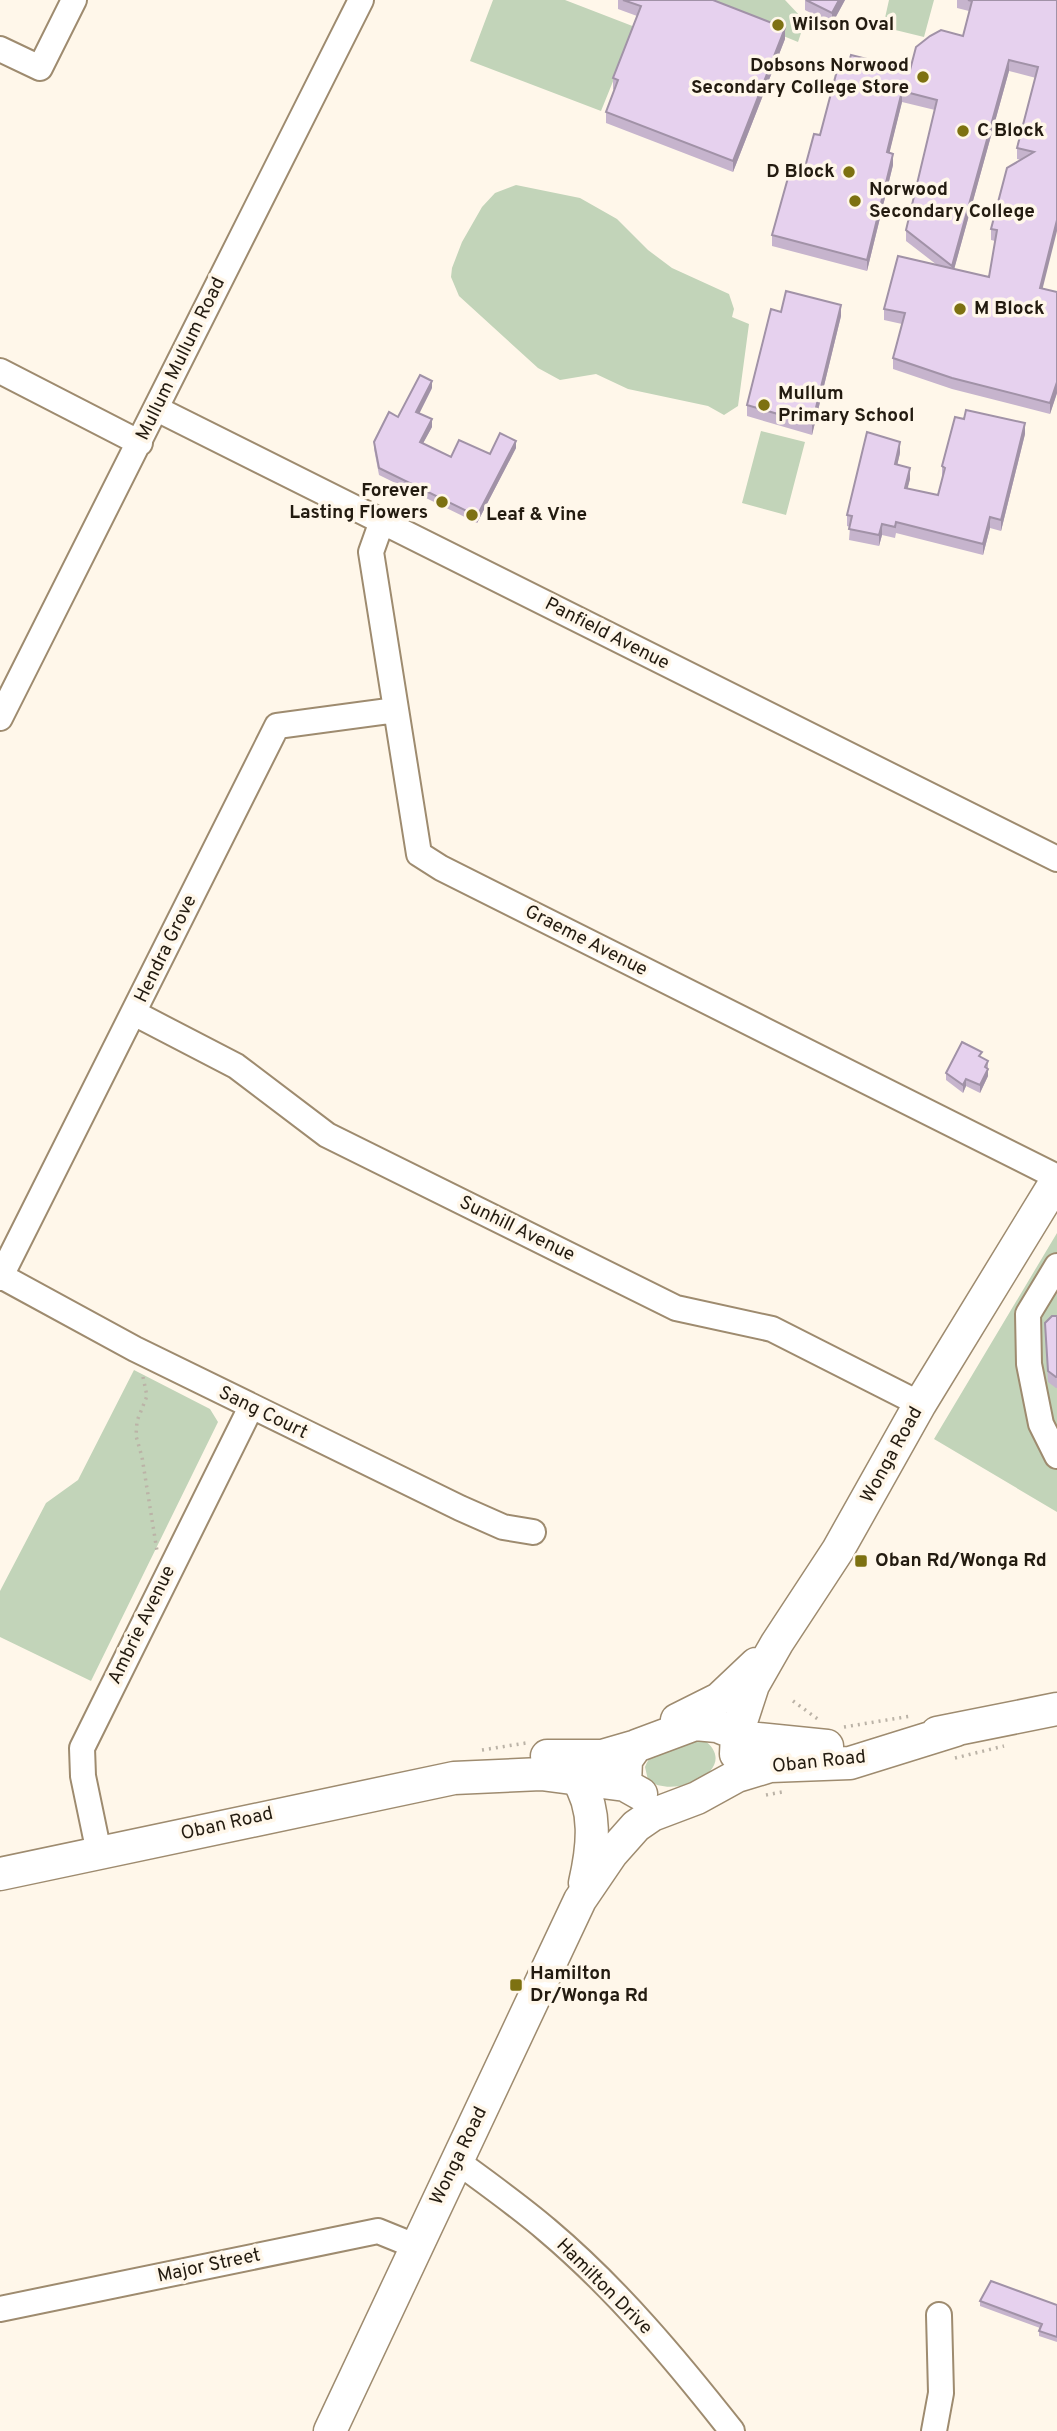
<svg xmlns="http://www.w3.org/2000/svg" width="1057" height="2431" font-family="Overpass,sans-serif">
	<rect width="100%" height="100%" fill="#fff7ea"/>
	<path fill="#c2d4b9" d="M493,0H565L635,27L601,111L470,61Z
		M695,0H785L801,17L796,30L801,33L798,42Z
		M889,0H934L924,37L883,27Z
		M516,185L580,198L617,219L648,250L672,268L729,294L734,309L732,317L749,324L738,406L724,415L708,406L628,389L596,374L560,380L538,368L459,296L451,277L452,268L462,242L482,207L495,193Z
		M761,431L805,442L786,515L742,503Z
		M1057,1233V1512L934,1439Z
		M134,1370L210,1409L218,1422L91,1681L0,1637V1591L46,1503L78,1480Z
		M703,1739C744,1769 674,1801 648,1780L645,1767C654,1743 680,1741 703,1739Z"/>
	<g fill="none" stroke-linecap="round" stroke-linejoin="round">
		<defs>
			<path id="minor" d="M0,49L40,68L74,0
				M0,371L140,443
				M157,409L1057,859
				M382,521L371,552L419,854L441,868L1057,1177
				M0,718L361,0
				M134,1013L236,1066L327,1135L676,1308L772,1329L920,1404
				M1057,1266L1028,1314L1029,1364L1041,1424L1057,1456
				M1,1276L135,1349L460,1508L503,1527L533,1532
				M0,1278L277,726L396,710
				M99,1853L83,1776L82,1748L251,1407
				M458,2162C488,2184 519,2206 547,2230C617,2289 676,2360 732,2431
				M0,2309L378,2231L415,2246
				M934,2431L941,2393L939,2315"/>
			<path id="major" d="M677,1720L719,1699L756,1664
				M937,1733L1057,1709
				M737,1734L753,1685L777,1643L838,1550L920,1404L1057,1180
				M738,1737L827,1746
				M547,1756H602L633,1747
				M576,1777C598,1808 593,1848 585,1883
				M641,1794L625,1785L626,1760L636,1746L695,1724L717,1726L737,1734L736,1754
				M0,1874L454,1778L541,1774L625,1785
				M330,2431L580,1900L612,1853L636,1826L652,1815L697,1798L737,1776L770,1766L850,1763L956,1730"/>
		</defs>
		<use href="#minor" stroke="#9e8b6f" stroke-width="28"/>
		<use href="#major" stroke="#9e8b6f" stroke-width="35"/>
		<path stroke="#bbb3a7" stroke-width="3.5" stroke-dasharray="2 5" stroke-linecap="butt" d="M143,1377L147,1396L137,1421L136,1436L142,1457L157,1551
			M793,1701L819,1720
			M844,1727L911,1716
			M482,1750L526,1743
			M955,1758L1004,1746
			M766,1795L782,1792"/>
		<use href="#minor" stroke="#fff" stroke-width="24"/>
		<use href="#major" stroke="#fff" stroke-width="32"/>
	</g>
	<path fill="#c6b4cd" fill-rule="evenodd" d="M618,0H713L785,39L733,172L606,123V112L614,90L613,89V78L637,16L618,9Z
		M805,0H845L832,24L805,10Z
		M957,0H1057L1042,289L1057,292V393L1050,414L952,389L893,369V358L902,324L884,320V309L937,265L906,241V230L935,110L902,102L889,153L893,165L867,271L772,246V235L804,171L820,135L848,65L910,70L963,36L969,11L957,8ZM1009,71L1036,78L1017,148V159L1021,160L991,229V240L995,241L989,277L954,269Z
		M781,312L841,316L812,435L747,416V405Z
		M432,388L419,414L432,427L423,443L451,457L490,454L516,448L477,523L379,475L374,449V442Z
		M1025,434L1001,531L990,528L983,555L896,533L895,538L882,535L879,546L849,540L850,527L847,526V515L900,453L897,465L910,479L907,489L938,495L943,478L942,477V466Z
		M982,1057L988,1061V1076L980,1093L966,1086L963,1093L946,1080V1073Z
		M1057,1316V1388H1056L1048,1382L1045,1323Z
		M980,2301L1057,2305V2342L1039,2336V2331L1040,2328L980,2306Z"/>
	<path fill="#a192a7" d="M839,0H845L832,24V13Z
		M785,28V39L733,172V161Z
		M1009,60V71L952,277V266Z
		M902,91V102L887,163V152Z
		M893,154V165L867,271V260Z
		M1057,220V231L1040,299V288Z
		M841,305V316L812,435V424Z
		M432,381V388L416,420V412Z
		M1057,382V393L1050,414V403Z
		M432,419V427L420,449V442Z
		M1025,423V434L1001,531V520Z
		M516,441V448L477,523V516Z
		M900,442V453L895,475V464Z
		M910,468V479L905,499V488Z
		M990,517V528L983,555V544Z
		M882,524V535L879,546V535Z
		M988,1069V1076L980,1093V1085Z
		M966,1079V1086L963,1093V1085Z"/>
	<path fill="#e6d1ee" stroke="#a192a7" stroke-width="2" d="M623,0H713L785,28L733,161L606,112L618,80L613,78L641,6Z
		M806,0H839L832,13Z
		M968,0H1057V220L1040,288L1057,292V382L1050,403L952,378L893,358L905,313L884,309L898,256L989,277L997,230L991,229L1007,168L1034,152L1017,148L1038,67L1009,60L952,266L906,230L937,100L902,91L887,152L893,154L867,260L772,235L791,167L804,171L814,134L820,135L839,63L848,65L851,55L910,70L916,47L930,36L941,30L963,36L972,1Z
		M786,291L841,305L812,424L747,405L771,309L781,312Z
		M420,375L432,381L416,412L432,419L420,442L451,457L459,440L490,454L500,433L516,441L477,516L379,468L374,442L389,412L398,417Z
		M966,410L1025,423L1001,520L990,517L983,544L896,522L895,527L882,524L879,535L849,529L852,516L847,515L867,432L900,442L895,464L910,468L905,488L938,495L945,468L942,466L955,417L964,419Z
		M962,1042L982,1052L979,1056L988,1061L985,1067L988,1069L980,1085L966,1079L963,1085L946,1073Z
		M1052,1316H1057V1377H1056L1048,1371L1045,1323Z
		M991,2281L1057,2305V2337L1039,2331L1042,2324L980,2301Z"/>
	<g fill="#7d7111" stroke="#fff7ea" stroke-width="2.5">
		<circle cx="778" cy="25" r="7"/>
		<circle cx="923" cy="77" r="7"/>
		<circle cx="963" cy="131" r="7"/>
		<circle cx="849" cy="172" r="7"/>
		<circle cx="855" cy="201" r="7"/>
		<circle cx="960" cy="309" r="7"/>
		<circle cx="764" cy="405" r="7"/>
		<circle cx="442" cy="502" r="7"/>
		<circle cx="472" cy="515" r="7"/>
		<rect x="854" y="1554" width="14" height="14" rx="3.5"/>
		<rect x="509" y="1978" width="14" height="14" rx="3.5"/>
	</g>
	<g text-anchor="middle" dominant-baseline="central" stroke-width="7" stroke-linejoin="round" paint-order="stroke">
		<g font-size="19" font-weight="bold" fill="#231b10" stroke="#fff7ea" text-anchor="start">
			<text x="792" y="25">Wilson Oval</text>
			<text x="909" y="66" text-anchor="end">Dobsons Norwood<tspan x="909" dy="22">Secondary College Store</tspan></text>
			<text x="977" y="131">C Block</text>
			<text x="835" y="172" text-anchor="end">D Block</text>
			<text x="869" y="190">Norwood<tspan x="869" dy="22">Secondary College</tspan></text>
			<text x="974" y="309">M Block</text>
			<text x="778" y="394">Mullum<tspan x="778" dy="22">Primary School</tspan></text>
			<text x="428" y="491" text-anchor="end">Forever<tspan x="428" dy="22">Lasting Flowers</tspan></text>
			<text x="486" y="515">Leaf &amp; Vine</text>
			<text x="875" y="1561">Oban Rd/Wonga Rd</text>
			<text x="530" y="1974">Hamilton<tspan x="530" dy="22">Dr/Wonga Rd</tspan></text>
		</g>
		<g font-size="19" fill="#231b10" stroke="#fff7ea">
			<text transform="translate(181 359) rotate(-64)">Mullum Mullum Road</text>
			<text transform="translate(607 634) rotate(27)">Panfield Avenue</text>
			<text transform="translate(586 941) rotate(27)">Graeme Avenue</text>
			<text transform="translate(166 949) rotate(-64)">Hendra Grove</text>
			<text transform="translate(517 1229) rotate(26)">Sunhill Avenue</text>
			<text transform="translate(263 1413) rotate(26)">Sang Court</text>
			<text transform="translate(892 1455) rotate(-61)">Wonga Road</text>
			<text transform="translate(142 1625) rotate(-64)">Ambrie Avenue</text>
			<text transform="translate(819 1762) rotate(-6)">Oban Road</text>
			<text transform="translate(227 1824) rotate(-13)">Oban Road</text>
			<text transform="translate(459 2156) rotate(-64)">Wonga Road</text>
			<text transform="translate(209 2266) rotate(-12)">Major Street</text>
			<text transform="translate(604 2287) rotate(45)">Hamilton Drive</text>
		</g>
	</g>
</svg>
